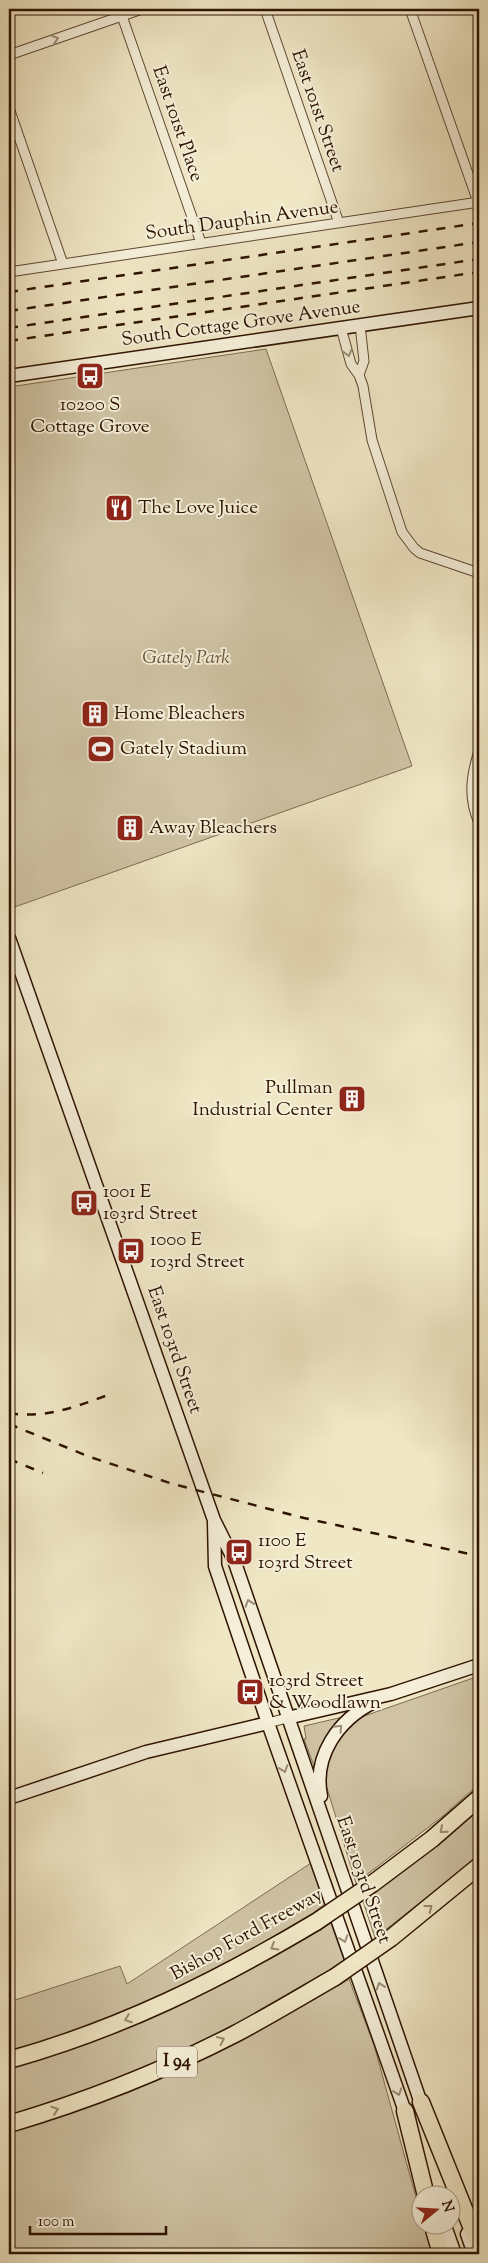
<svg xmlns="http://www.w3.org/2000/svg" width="488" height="2263" font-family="'Sorts Mill Goudy',serif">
	<rect width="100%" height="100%" fill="#f0e7c5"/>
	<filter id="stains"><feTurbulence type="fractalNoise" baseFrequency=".004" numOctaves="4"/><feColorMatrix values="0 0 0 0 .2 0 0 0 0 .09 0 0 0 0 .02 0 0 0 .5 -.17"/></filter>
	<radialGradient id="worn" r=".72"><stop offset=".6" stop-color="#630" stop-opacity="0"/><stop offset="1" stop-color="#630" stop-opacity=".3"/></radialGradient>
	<path fill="#cfc3a4" stroke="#7e6b52" d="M266,349L412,766L9,909V387Z
		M479,1676V1784L443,1816L356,1883L323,1775L334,1740L355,1720L367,1715Z
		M343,1717L315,1767L314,1766L304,1739H306L304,1726Z
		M479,1808V1856L375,1938L363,1901L410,1866Z
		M311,1863L325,1904L313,1913L319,1931L331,1923L344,1960L332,1968L338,1986L349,1979L374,2045L420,2212V2226H424L432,2254H9V2002L120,1966L127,1984Z"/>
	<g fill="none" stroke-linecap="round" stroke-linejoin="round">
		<defs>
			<path id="street" d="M265,9L339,223
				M410,9L478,202
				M122,16L201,243
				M9,55L142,9
				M9,108L63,264
				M9,272L479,202
				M341,328L351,364L359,375L363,386L372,440L402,532L414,548L420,553L479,573
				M359,375L364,361L360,325
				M479,751C471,776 468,798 479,823
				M268,1723L287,1718"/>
			<path id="secondary" d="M9,376L479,308
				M9,938L214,1520L234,1560L423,2109
				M214,1522L215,1566L268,1723L408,2120
				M287,1718L391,1694L479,1665
				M321,1796C313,1756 338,1720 374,1702
				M9,1798L146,1752L268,1723
				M445,2226L455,2254
				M467,2234L474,2254"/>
			<path id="highway" d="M372,1884L432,1839L479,1798
				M391,1938L479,1866
				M9,2060C120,2029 217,1981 316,1922
				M421,2102L479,2246
				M405,2111L426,2196
				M9,2124C87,2101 163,2071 235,2034C269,2016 302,1996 335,1977
				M433,2226L441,2254"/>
		</defs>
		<use href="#street" stroke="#5e4831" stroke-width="11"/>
		<use href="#secondary" stroke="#2e1300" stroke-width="15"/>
		<use href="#highway" stroke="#2e1300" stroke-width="19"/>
		<use href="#street" stroke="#f5efd9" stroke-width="9"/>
		<use href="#secondary" stroke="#f5efd9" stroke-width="12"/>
		<use href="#highway" stroke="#f0e7c5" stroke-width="16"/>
		<path stroke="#2e1300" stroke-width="2.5" stroke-dasharray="9 9" stroke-linecap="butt" d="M9,292L479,223
			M9,311L479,242
			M9,328L479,259
			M9,341L479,272
			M9,1413C45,1419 75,1407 108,1395
			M9,1424L90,1457L173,1484L304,1518L479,1556
			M9,1459L43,1473"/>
		<defs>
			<path id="highway-bridge" d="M316,1922L372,1884
				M335,1977L391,1938"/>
		</defs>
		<use href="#highway-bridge" stroke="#2e1300" stroke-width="19" stroke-linecap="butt"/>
		<use href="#highway-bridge" stroke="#f0e7c5" stroke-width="16"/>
	</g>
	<defs><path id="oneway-chevron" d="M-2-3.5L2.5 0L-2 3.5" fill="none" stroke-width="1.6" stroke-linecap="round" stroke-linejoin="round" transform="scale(1.25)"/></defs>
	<g stroke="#9b8c77">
		<use href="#oneway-chevron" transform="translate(55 39) rotate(-19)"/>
		<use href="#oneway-chevron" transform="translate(348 353) rotate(75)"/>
		<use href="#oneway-chevron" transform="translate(249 1603) rotate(-109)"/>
		<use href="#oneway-chevron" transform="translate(339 1728) rotate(-47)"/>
		<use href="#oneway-chevron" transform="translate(284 1769) rotate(71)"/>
		<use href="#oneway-chevron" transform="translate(344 1939) rotate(71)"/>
		<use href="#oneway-chevron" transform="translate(380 1986) rotate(-109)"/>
		<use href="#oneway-chevron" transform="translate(398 2092) rotate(71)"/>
	</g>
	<g stroke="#99886c">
		<use href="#oneway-chevron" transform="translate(443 1830) rotate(139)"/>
		<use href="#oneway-chevron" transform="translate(429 1908) rotate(-38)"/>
		<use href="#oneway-chevron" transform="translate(274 1947) rotate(149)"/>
		<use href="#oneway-chevron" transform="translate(128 2019) rotate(159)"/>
		<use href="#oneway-chevron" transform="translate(221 2040) rotate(-25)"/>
		<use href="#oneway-chevron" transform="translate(55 2110) rotate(-18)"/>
	</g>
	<defs>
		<symbol id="bus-square" viewBox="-11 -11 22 22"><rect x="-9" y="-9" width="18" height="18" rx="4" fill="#8f2418" stroke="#f5efd9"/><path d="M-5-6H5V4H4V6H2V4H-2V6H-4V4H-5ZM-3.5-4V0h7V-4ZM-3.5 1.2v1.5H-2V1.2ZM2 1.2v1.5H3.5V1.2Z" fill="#fff"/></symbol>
		<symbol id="restaurant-square" viewBox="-11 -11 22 22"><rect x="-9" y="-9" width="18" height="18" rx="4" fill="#8f2418" stroke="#f5efd9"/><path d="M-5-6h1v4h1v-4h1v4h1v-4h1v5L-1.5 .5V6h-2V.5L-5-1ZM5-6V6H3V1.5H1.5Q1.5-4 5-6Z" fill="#fff"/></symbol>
		<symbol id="building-square" viewBox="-11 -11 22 22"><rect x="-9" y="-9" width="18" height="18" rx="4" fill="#8f2418" stroke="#f5efd9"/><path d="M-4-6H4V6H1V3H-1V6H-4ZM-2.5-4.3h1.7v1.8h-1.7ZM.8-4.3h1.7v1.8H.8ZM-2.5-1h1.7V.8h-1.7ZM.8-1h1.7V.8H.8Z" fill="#fff"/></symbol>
		<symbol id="stadium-square" viewBox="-11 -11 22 22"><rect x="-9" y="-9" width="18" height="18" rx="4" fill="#8f2418" stroke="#f5efd9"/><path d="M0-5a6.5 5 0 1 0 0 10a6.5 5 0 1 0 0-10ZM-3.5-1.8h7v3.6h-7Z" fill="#fff"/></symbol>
	</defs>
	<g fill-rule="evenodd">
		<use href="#bus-square" x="74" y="360" width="32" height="32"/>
		<use href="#restaurant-square" x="103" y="492" width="32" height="32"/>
		<use href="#building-square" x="79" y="698" width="32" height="32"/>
		<use href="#stadium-square" x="85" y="733" width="32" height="32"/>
		<use href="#building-square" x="114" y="812" width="32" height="32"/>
		<use href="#building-square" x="336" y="1083" width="32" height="32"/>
		<use href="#bus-square" x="68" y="1187" width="32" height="32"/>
		<use href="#bus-square" x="115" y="1235" width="32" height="32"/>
		<use href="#bus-square" x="223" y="1536" width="32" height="32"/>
		<use href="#bus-square" x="234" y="1676" width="32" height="32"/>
	</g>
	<g text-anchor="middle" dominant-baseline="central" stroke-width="4" stroke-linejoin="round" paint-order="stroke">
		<rect fill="#f5efd9" stroke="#6a5541" stroke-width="1" x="157" y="2046.5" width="40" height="31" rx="4"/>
		<g font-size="18" font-weight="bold" fill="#2e1300">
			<text x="177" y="2062">I 94</text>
		</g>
		<g font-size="19" fill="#2e1300" stroke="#f5efd9">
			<text transform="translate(317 111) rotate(71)">East 101st Street</text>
			<text transform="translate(177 124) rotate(71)">East 101st Place</text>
			<text transform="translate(242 221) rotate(-8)">South Dauphin Avenue</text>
			<text transform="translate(241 324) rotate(-8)">South Cottage Grove Avenue</text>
			<text transform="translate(174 1350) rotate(71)">East 103rd Street</text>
			<text transform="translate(363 1880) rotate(71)">East 103rd Street</text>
			<text transform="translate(247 1935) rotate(-29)">Bishop Ford Freeway</text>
		</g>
		<g font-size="19" fill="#2e1300" stroke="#f5efd9" text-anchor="start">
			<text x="90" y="405" text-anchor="middle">10200 S<tspan x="90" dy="22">Cottage Grove</tspan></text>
			<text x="138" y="508">The Love Juice</text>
			<text x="114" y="714">Home Bleachers</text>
			<text x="120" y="749">Gately Stadium</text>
			<text x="149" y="828">Away Bleachers</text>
			<text x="333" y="1088" text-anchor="end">Pullman<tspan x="333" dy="22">Industrial Center</tspan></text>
			<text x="103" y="1192">1001 E<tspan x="103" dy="22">103rd Street</tspan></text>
			<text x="150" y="1240">1000 E<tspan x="150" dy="22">103rd Street</tspan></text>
			<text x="258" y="1541">1100 E<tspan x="258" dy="22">103rd Street</tspan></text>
			<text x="269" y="1681">103rd Street<tspan x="269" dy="22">&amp; Woodlawn</tspan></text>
		</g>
		<g font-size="19" font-style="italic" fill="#665139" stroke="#f5efd9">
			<text x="186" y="658">Gately Park</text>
		</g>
	</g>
	<rect width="488" height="2263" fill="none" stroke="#f0e7c5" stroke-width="30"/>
	<rect x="10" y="10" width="468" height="2243" fill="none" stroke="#2e1300" stroke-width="2.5"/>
	<rect x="15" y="15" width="458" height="2233" fill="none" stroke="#2e1300"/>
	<g transform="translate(436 2210) rotate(72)"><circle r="24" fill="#f5efd9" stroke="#a59782"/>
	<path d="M0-4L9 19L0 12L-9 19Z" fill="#8f2418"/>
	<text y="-8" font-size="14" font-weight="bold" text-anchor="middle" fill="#2e1300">N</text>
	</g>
	<path d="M30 2226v8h136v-8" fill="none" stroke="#2e1300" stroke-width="2.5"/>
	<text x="38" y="2226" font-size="15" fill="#2e1300" stroke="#f5efd9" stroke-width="4" paint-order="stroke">100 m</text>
	<rect width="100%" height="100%" filter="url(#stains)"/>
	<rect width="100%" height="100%" fill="url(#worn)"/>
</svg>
